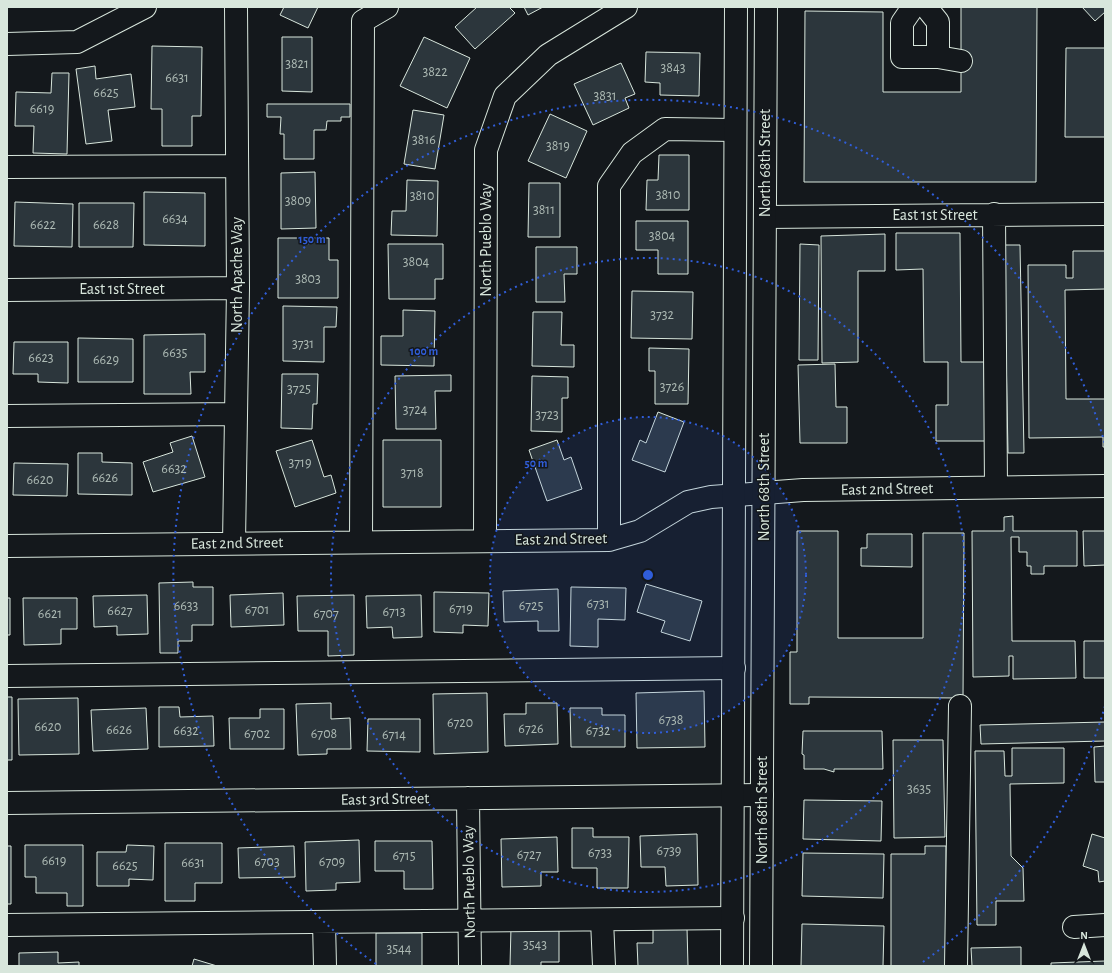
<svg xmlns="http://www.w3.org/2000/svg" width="1112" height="973" font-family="'Alegreya Sans',sans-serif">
	<rect width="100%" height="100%" fill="#14181c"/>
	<path fill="#2c363c" stroke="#d8e6dc" d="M284,7H318L308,28L280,15Z
		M477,7H509L515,13L475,49L455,27Z
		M524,7H543L528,15Z
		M961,7H1037L1036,182H804L805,11L883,12V92H961Z
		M1082,7H1105V12L1095,21Z
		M282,37H312V92L282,91Z
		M424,37L470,58L447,108L400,86Z
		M152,46L202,47L201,116H192V146H162V109H151Z
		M1066,48H1105V137H1065Z
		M646,52L700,53L699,96L660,95V83L645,82Z
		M621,63L635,94L625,98L629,108L593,125L574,84Z
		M95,66L96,79L131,74L135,107L108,110L112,141L86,144L76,69Z
		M52,73H69L67,154L33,153L34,126H15L16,92L51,93Z
		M267,104H350V117H341V121H327L326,130H314V159H284V134H280L281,117H267Z
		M413,110L444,115L435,169L404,164Z
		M550,114L587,131L566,178L528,161Z
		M659,155H689V210H646L647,180H658Z
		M315,172L316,228L281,229V173Z
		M407,180L438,181L437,236L391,235L392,211H406Z
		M529,183H560V237H528Z
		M144,192L205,193V246L144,245Z
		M15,202L73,204L72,247L14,246Z
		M79,203H134L133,247H79Z
		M636,221H688V274H658V250H636Z
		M896,233H960L961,362H984L985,441H936V405H948V362H924L923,269L896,270Z
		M885,234V271H858V362L822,363L821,236Z
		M278,238H329V260H338V298H278Z
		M388,244H443V279H435V299H389Z
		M800,244L819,245L818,360H799Z
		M1004,245H1020L1024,453H1008Z
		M536,247H577V274H564L565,302H536Z
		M1073,251H1105V289L1065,290L1066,399H1105V447H1103V437L1029,438L1028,265H1066V278H1073Z
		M632,291L693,292L692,339L631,338Z
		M283,306L337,307L336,327H324V362L283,361Z
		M403,310L435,311L434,366L381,365V336H403Z
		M533,312H562L561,345H574V367L532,366Z
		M205,334V372H190L191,394H144V335Z
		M78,338L133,339V382H78Z
		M14,342H68V383L38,382V374H13Z
		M649,348L689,349L688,404H655V371H649Z
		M835,364L836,407H847V443H800L798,365Z
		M282,374H318L317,404H313L312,429L281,428Z
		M451,375V391H435L436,429H396L395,376Z
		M532,376L568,377V398H562V432L531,431Z
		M658,412L684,422L665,472L632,460L640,440L646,443Z
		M192,436L205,477L153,492L143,462L173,452L170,443Z
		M312,440L324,477L331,475L336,493L295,507L276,451Z
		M383,440H441V507H383Z
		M557,440L564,460L571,457L582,489L547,501L529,450Z
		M78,453H102V462L132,463V495L78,494Z
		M14,463L68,464L67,496L13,495Z
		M1013,516V531H1077V566H1044V574H1031V566H1027V552H1019V537H1011L1012,641H1075L1076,678L1013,679V656H1009V676L973,677L972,531H1004V517Z
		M797,531H838V638H923V533H964L963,698L809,697V704H790V652H797Z
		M1083,531H1105V565L1084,566Z
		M867,534H912V567L861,566V548H867Z
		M193,582V587H213V625H192V641H178V653H160L159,583Z
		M646,584L702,601L690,641L661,632L665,621L637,612Z
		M571,587L626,588L625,620L598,619V647L570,646Z
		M558,589L559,631H538V621L504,622L503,591Z
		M434,592L489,593L488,626L463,625V633L434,632Z
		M283,593L284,625L231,627L230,595Z
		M147,595L148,634L117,635V626L94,627L93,596Z
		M354,595V655L328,656V631H298L297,596Z
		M421,595L422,637L393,638L392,627L367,628L366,596Z
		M7,598H10V635H7Z
		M23,598H77V629H61V644L24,645Z
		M1084,641H1105V678H1084Z
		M704,691L705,747L637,748L636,693Z
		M487,693L488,752L434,754L433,694Z
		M7,697H12V760H7Z
		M78,698L79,754L19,755L18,699Z
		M331,703V719L350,718L351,749H327V754L298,755L296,704Z
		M526,703H557L558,744L505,746L504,714H526Z
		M159,707H179L180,717L213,716L214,746L159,747Z
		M146,708L148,749L93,751L91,710Z
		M570,708H602V715H625V747H571Z
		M260,709H284V749H230L229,718H260Z
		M368,719H420V752L367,751Z
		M1105,722V741L981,744L980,725Z
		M803,731H882L883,769H834V772L824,769H804V755L802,754Z
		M893,740H943L945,837L894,838Z
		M1105,746V782H1095L1094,747Z
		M1012,748H1064V783L1010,784L1011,856L1023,868L1024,901H996V925H977L975,751H1004L1005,776H1012Z
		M804,800L882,801L881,841L803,839Z
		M572,828H593V837H629L628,888H597V868H572Z
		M697,834L698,885L666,886L665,867H641L640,836Z
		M1092,834L1105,838V881L1099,882L1098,871L1083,866Z
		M557,837L558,872H541V886L502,887L501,839Z
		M359,840L360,882L336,883V890L306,891L305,842Z
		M375,841H432L433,889H404V871H375Z
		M165,843H222V883H195V901H165Z
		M25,845H83V906H67V893H36V877H25Z
		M127,845L154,846L153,880L129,879V886H97V852H126Z
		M7,846H11V904H7Z
		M294,846L295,877L239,878L238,848Z
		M925,846H946V966H891V854H925Z
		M803,853L884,854L883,898L802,896Z
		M802,924L884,926L883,966H801Z
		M511,927L559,928V962H541V966H510Z
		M687,928L688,966H638L637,943H653V929Z
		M376,933H422V966H376Z
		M1021,947V966H972L971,948Z
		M58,952V963L79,962V966H19V953Z
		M194,959L217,966H192Z
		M1105,961V966H1051V963Z"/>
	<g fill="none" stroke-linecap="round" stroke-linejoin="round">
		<defs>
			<path id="minor" d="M913,7L902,23V57H938V22L926,7
				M7,44L77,42L145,7
				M938,57L961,61
				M7,167L237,166
				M994,214L996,487
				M765,217L1105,214
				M7,290L238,288
				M7,416L236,414
				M485,540L486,150L505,96L548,55L626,7
				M609,540V186L632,153L665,129L735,130
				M361,542L363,21L387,7
				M234,543L238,288L236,7
				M7,546L609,540L640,531L688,502L711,497L803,490L1105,486
				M7,676L734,668
				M468,798L470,966
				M7,803L762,795
				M602,920L604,966
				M324,922L325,966
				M7,925L733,918
				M1074,927L1105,925
				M956,966L960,706"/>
			<path id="major" d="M732,966L736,7
				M761,966L766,7"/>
		</defs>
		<use href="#minor" stroke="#d8e6dc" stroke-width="24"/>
		<use href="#major" stroke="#d8e6dc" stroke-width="24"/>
		<use href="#minor" stroke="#14181c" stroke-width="22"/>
		<use href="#major" stroke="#14181c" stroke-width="22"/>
	</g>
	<circle cx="648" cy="575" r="158" fill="#305dd8" fill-opacity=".12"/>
	<g fill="none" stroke="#305dd8" stroke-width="2" stroke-dasharray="2 4">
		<circle cx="648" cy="575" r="158"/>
		<circle cx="648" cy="575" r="317"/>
		<path d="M1105 706A475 475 0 0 1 920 964M376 964A475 475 0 1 1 1105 444"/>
	</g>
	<g text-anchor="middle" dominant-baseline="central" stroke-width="3" stroke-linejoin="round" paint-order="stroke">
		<g font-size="14" fill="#adbab4">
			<text x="297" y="64">3821</text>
			<text x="673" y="68">3843</text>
			<text x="435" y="72">3822</text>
			<text x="177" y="78">6631</text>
			<text x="106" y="93">6625</text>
			<text x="605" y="96">3831</text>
			<text x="42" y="109">6619</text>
			<text x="424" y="140">3816</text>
			<text x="558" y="146">3819</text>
			<text x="668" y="195">3810</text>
			<text x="422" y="196">3810</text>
			<text x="298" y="201">3809</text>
			<text x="544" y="210">3811</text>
			<text x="175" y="219">6634</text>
			<text x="43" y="225">6622</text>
			<text x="106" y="225">6628</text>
			<text x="662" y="236">3804</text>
			<text x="416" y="262">3804</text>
			<text x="308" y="279">3803</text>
			<text x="662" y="315">3732</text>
			<text x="303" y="344">3731</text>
			<text x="175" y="353">6635</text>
			<text x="41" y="358">6623</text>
			<text x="106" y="360">6629</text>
			<text x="672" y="387">3726</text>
			<text x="299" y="389">3725</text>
			<text x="415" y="410">3724</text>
			<text x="547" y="415">3723</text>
			<text x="300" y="463">3719</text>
			<text x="174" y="469">6632</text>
			<text x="412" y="473">3718</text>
			<text x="105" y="478">6626</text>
			<text x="40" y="480">6620</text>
			<text x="598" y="604">6731</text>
			<text x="186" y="606">6633</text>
			<text x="531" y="606">6725</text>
			<text x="461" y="609">6719</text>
			<text x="257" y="610">6701</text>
			<text x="120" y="611">6627</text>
			<text x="394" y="612">6713</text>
			<text x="50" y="614">6621</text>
			<text x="326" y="614">6707</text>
			<text x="671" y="720">6738</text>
			<text x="460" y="723">6720</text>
			<text x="48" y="727">6620</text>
			<text x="531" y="729">6726</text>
			<text x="119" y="730">6626</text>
			<text x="186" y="731">6632</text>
			<text x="598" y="731">6732</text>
			<text x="257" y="734">6702</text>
			<text x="324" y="734">6708</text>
			<text x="394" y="735">6714</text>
			<text x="919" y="789">3635</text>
			<text x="669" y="851">6739</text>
			<text x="600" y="853">6733</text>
			<text x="529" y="855">6727</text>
			<text x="404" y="856">6715</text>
			<text x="54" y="861">6619</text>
			<text x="267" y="862">6703</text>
			<text x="332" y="862">6709</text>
			<text x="193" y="863">6631</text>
			<text x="125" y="866">6625</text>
			<text x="535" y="945">3543</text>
			<text x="399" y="949">3544</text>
		</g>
		<g font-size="16" fill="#d8e6dc" stroke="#14181c">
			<text transform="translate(765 163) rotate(-90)">North 68th Street</text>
			<text x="935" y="215">East 1st Street</text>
			<text transform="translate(486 240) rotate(-90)">North Pueblo Way</text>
			<text transform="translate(237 275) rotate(-90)">North Apache Way</text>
			<text x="122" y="289">East 1st Street</text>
			<text transform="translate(764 487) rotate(-90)">North 68th Street</text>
			<text transform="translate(887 489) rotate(-1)">East 2nd Street</text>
			<text transform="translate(561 539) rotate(-1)">East 2nd Street</text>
			<text transform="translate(237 543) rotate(-1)">East 2nd Street</text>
			<text transform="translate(385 799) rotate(-1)">East 3rd Street</text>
			<text transform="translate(762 810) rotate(-90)">North 68th Street</text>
			<text transform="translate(469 882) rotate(-91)">North Pueblo Way</text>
		</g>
	</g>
	<circle cx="648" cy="575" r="6" fill="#305dd8" stroke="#14181c" stroke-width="2"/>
	<g font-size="12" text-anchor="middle" font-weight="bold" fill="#305dd8" stroke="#14181c" stroke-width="3" stroke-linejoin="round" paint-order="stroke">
		<text x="312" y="243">150 m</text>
		<text x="424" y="355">100 m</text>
		<text x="536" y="467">50 m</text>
	</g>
	<rect width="1112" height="973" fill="none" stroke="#d8e6dc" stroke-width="16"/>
	<g transform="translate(1084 945)" stroke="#14181c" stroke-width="3" paint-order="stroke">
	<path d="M0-3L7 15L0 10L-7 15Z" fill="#d8e6dc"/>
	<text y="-6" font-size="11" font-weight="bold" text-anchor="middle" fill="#d8e6dc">N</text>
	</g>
</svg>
